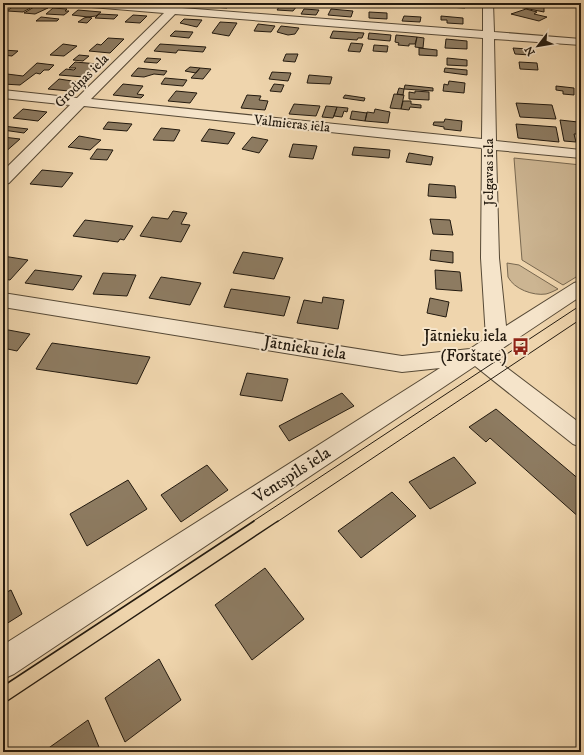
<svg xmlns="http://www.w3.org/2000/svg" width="584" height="755" font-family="'IM FELL DW Pica',serif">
	<rect width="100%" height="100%" fill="#efd5ad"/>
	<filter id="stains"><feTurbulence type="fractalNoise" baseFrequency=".005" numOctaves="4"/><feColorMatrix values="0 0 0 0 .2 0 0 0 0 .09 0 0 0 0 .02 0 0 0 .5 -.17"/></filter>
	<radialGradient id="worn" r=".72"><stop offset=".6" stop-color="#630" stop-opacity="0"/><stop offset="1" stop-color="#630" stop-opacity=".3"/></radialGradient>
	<path fill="#ccb592" stroke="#786850" d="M514,158L581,165V274L563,285L522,260Z
		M507,263L519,265L558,289C554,291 550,293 546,294C533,296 514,289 508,277Z"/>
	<path fill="#8d7b61" stroke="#231a0f" d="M200,3H230L227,8L197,6Z
		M449,3H465V8L448,7Z
		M520,3L544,6V12L514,6Z
		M281,4L297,6L293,11L277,10Z
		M15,5L32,7L23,12L7,11Z
		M34,7L48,8L35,14L24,13Z
		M53,8L67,9L65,11H69L64,15L46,14Z
		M304,9L319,10L316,15L301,14Z
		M331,9L353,11L351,17L328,15Z
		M526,9L537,12L534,14L547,17L539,21L511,14Z
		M78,10L101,12L96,16L88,17L72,15Z
		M369,12L387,13V19L369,18Z
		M99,14L118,15L114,19L95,18Z
		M133,15L147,16L140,23L125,22Z
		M404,16L421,17L420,22L402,21Z
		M441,16L463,18V24L447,23V20H441Z
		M41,17L59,19L57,21H36Z
		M84,18L88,17L92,18L87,23L78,22Z
		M184,19L202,20L197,27L180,23Z
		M220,22L237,23L229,36L212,33Z
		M258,24L275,26L271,32L254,31Z
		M281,26L299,28L295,34L288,35L277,32Z
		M175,31L193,32L189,38L170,36Z
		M333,31L364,33L362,38H358L357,40L330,38Z
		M369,33L391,35L390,41L368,39Z
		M396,35L417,37L415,44H409V46L398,45L399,43L395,42Z
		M417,37L424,38L423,48L415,47Z
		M108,38L124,39L110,53L89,51L97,44L101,45Z
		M446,39L467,41V49L445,48Z
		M351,43L363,44L360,52L348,51Z
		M63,44L77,46L64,56L50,55Z
		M160,44L206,47L203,52L178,50L176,53L154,51Z
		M374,45L388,46L387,52L373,51Z
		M419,48L437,50V56L419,55Z
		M513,48L528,49L530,55L515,54Z
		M3,50L18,51L12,56L3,55Z
		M286,54H298L295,62L283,61Z
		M79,55L89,56L83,61L73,60Z
		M147,58L161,59L157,63L144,62Z
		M447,58L467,60V66L447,65Z
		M75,62L98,64L84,77L59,75L66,69L74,70L76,68H69Z
		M519,62L537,63L538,70L520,69Z
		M37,63L54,65L49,70H44L40,74L36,73L20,85L3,84V78L7,74L23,76Z
		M190,67L200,68L196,73L185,71Z
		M138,68L167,71L164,75L154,74L144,77L131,76Z
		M200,68L211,69L203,79L191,78Z
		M445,68L467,70V75L444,72Z
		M272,72L291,73L288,81L269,79Z
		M309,75L332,77L330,84L307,83Z
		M165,78L187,80L183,86L161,84Z
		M59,79L79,82L69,91L48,89Z
		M449,81L465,83L464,93L443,91L444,84L448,85Z
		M123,84L143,86L137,94L144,95L141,98L113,95Z
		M274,84L284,85L281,92L270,91Z
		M405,85L433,88V91L404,89Z
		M556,86L574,88V95L563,94V91L556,90Z
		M399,88L404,89L403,95L397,94Z
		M176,91L197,93L190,103L168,101Z
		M415,91L429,92V100L409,99V92L415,93Z
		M394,94L404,95L401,109L390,108Z
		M247,95L261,96L259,100L268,101L265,110L241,108Z
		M345,95L365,98L364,101L343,98Z
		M403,101H411V104L421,105V108L410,107L409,110L401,109Z
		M516,103L552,105L556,119L520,117Z
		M294,104L320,106L316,116L289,114Z
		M326,106L337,107L333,118L322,117Z
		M337,107L348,108L347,112L344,111L342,117L334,116Z
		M23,109L47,112L38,121L13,118Z
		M375,109L390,112L388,123L365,121L367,112L374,113Z
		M352,111L367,113L365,121L350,119Z
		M445,119L462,121L461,131L444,129V127L433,125L434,122H444Z
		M560,120L578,122L580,134H574L576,142L564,141Z
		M108,122L132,124L127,131L103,129Z
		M516,124L556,127L559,142L518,138Z
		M3,126L28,129L24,133L3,130Z
		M161,128L180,130L174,141L153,140Z
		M209,129L235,133L228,144L201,141Z
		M79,136L101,140L90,150L68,147Z
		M3,137L20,139L3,154Z
		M252,137L268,140L259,153L242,149Z
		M293,144L317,146L313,159L289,157Z
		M354,147L390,150L389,158L352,155Z
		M97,149L113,150L107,160L90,159Z
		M409,153L433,157L431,165L406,162Z
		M42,170L73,173L62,187L30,184Z
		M429,184L455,186L456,198L428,196Z
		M173,211L187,213L181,224L190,225L181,242L140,236L152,217L168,219Z
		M430,219L450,220L453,235L433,234Z
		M85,220L133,226L124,240L120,239L118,242L73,236Z
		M431,250L453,252V263L430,260Z
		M243,252L283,258L274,279L233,273Z
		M3,256L28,260L10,280L3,279Z
		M35,270L82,276L73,290L25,283Z
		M435,270L460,272L462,291L436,289Z
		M103,273L136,275L127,296L93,294Z
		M161,277L201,283L190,305L149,298Z
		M231,289L290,297L284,316L224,307Z
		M323,297L344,300L338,329L297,323L304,300L322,303Z
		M430,298L449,302L446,317L427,313Z
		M3,329L30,334L17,351L3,348Z
		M52,343L150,357L137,384L36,369Z
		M247,373L288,379L282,401L240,395Z
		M342,393L354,406L289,441L279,426Z
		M496,409L581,481V519L490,438L486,442L469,427Z
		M454,457L476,483L430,509L409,482Z
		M207,465L228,490L181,522L161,495Z
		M128,480L147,509L87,546L70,514Z
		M392,492L416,516L361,558L338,531Z
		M265,568L304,619L252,660L215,605Z
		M11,590L22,614L3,626V594Z
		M159,659L181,700L125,742L105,698Z
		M88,720L101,752H43Z"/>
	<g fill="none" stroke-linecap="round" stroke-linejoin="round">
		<defs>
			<path id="minor" d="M74,3H118L171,7L176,3H184L185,5L182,8L483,31V3H493L494,32L581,39V45L494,39L496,141L581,150V158L496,150L499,258L506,326L574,283L581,281V296L491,356L581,424V447L573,444L475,366L14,674L3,679V645L440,368L402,372L3,307V293L402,356L470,349L486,338L481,258L482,148L84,106L9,183L3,185V171L70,105L3,98V90L77,98L164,13L79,6ZM175,14L483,38L482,139L91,99Z"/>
		</defs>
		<use href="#minor" stroke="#564936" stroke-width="2"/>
		<use href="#minor" fill="#f5e4ca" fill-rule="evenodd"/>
		<path stroke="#231a0f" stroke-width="1" d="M252,522L581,305
			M277,522L581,319"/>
		<path stroke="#231a0f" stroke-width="1.5" d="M3,686L254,521
			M3,704L278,521"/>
	</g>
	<defs>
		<symbol id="bus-bare" viewBox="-9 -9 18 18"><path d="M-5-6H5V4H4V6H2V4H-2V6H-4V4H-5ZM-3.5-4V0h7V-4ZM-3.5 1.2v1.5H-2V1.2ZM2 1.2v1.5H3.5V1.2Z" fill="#8f2418" stroke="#f5e4ca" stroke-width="2.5" paint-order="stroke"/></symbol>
	</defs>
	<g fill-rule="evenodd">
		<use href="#bus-bare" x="508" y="334" width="25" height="25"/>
	</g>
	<g text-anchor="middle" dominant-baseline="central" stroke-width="4" stroke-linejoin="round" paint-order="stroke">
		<g font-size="14" fill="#231a0f" stroke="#f5e4ca">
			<text transform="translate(82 81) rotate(-45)">Grodņas iela</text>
			<text transform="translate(292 124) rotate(6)">Valmieras iela</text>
			<text transform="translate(489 172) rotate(-90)">Jelgavas iela</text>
		</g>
		<g font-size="17" fill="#231a0f" stroke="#f5e4ca" text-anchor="end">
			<text x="507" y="336">Jātnieku iela<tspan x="507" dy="20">(Forštate)</tspan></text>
		</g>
		<g font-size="17" fill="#231a0f" stroke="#f5e4ca">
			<text transform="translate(305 348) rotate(9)">Jātnieku iela</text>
			<text transform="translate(292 475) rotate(-33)">Ventspils iela</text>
		</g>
	</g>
	<rect width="584" height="755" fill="none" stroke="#efd5ad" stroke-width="16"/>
	<rect x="4" y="4" width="576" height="747" fill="none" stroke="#231a0f" stroke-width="2"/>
	<rect x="8" y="8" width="568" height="739" fill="none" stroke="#231a0f"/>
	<g transform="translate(538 46) rotate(239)" stroke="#f5e4ca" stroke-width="3" paint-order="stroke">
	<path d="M0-3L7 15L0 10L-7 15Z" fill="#231a0f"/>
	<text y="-6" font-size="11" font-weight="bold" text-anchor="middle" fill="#231a0f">N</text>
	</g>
	<rect width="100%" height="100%" filter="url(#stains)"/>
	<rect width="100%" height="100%" fill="url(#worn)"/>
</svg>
